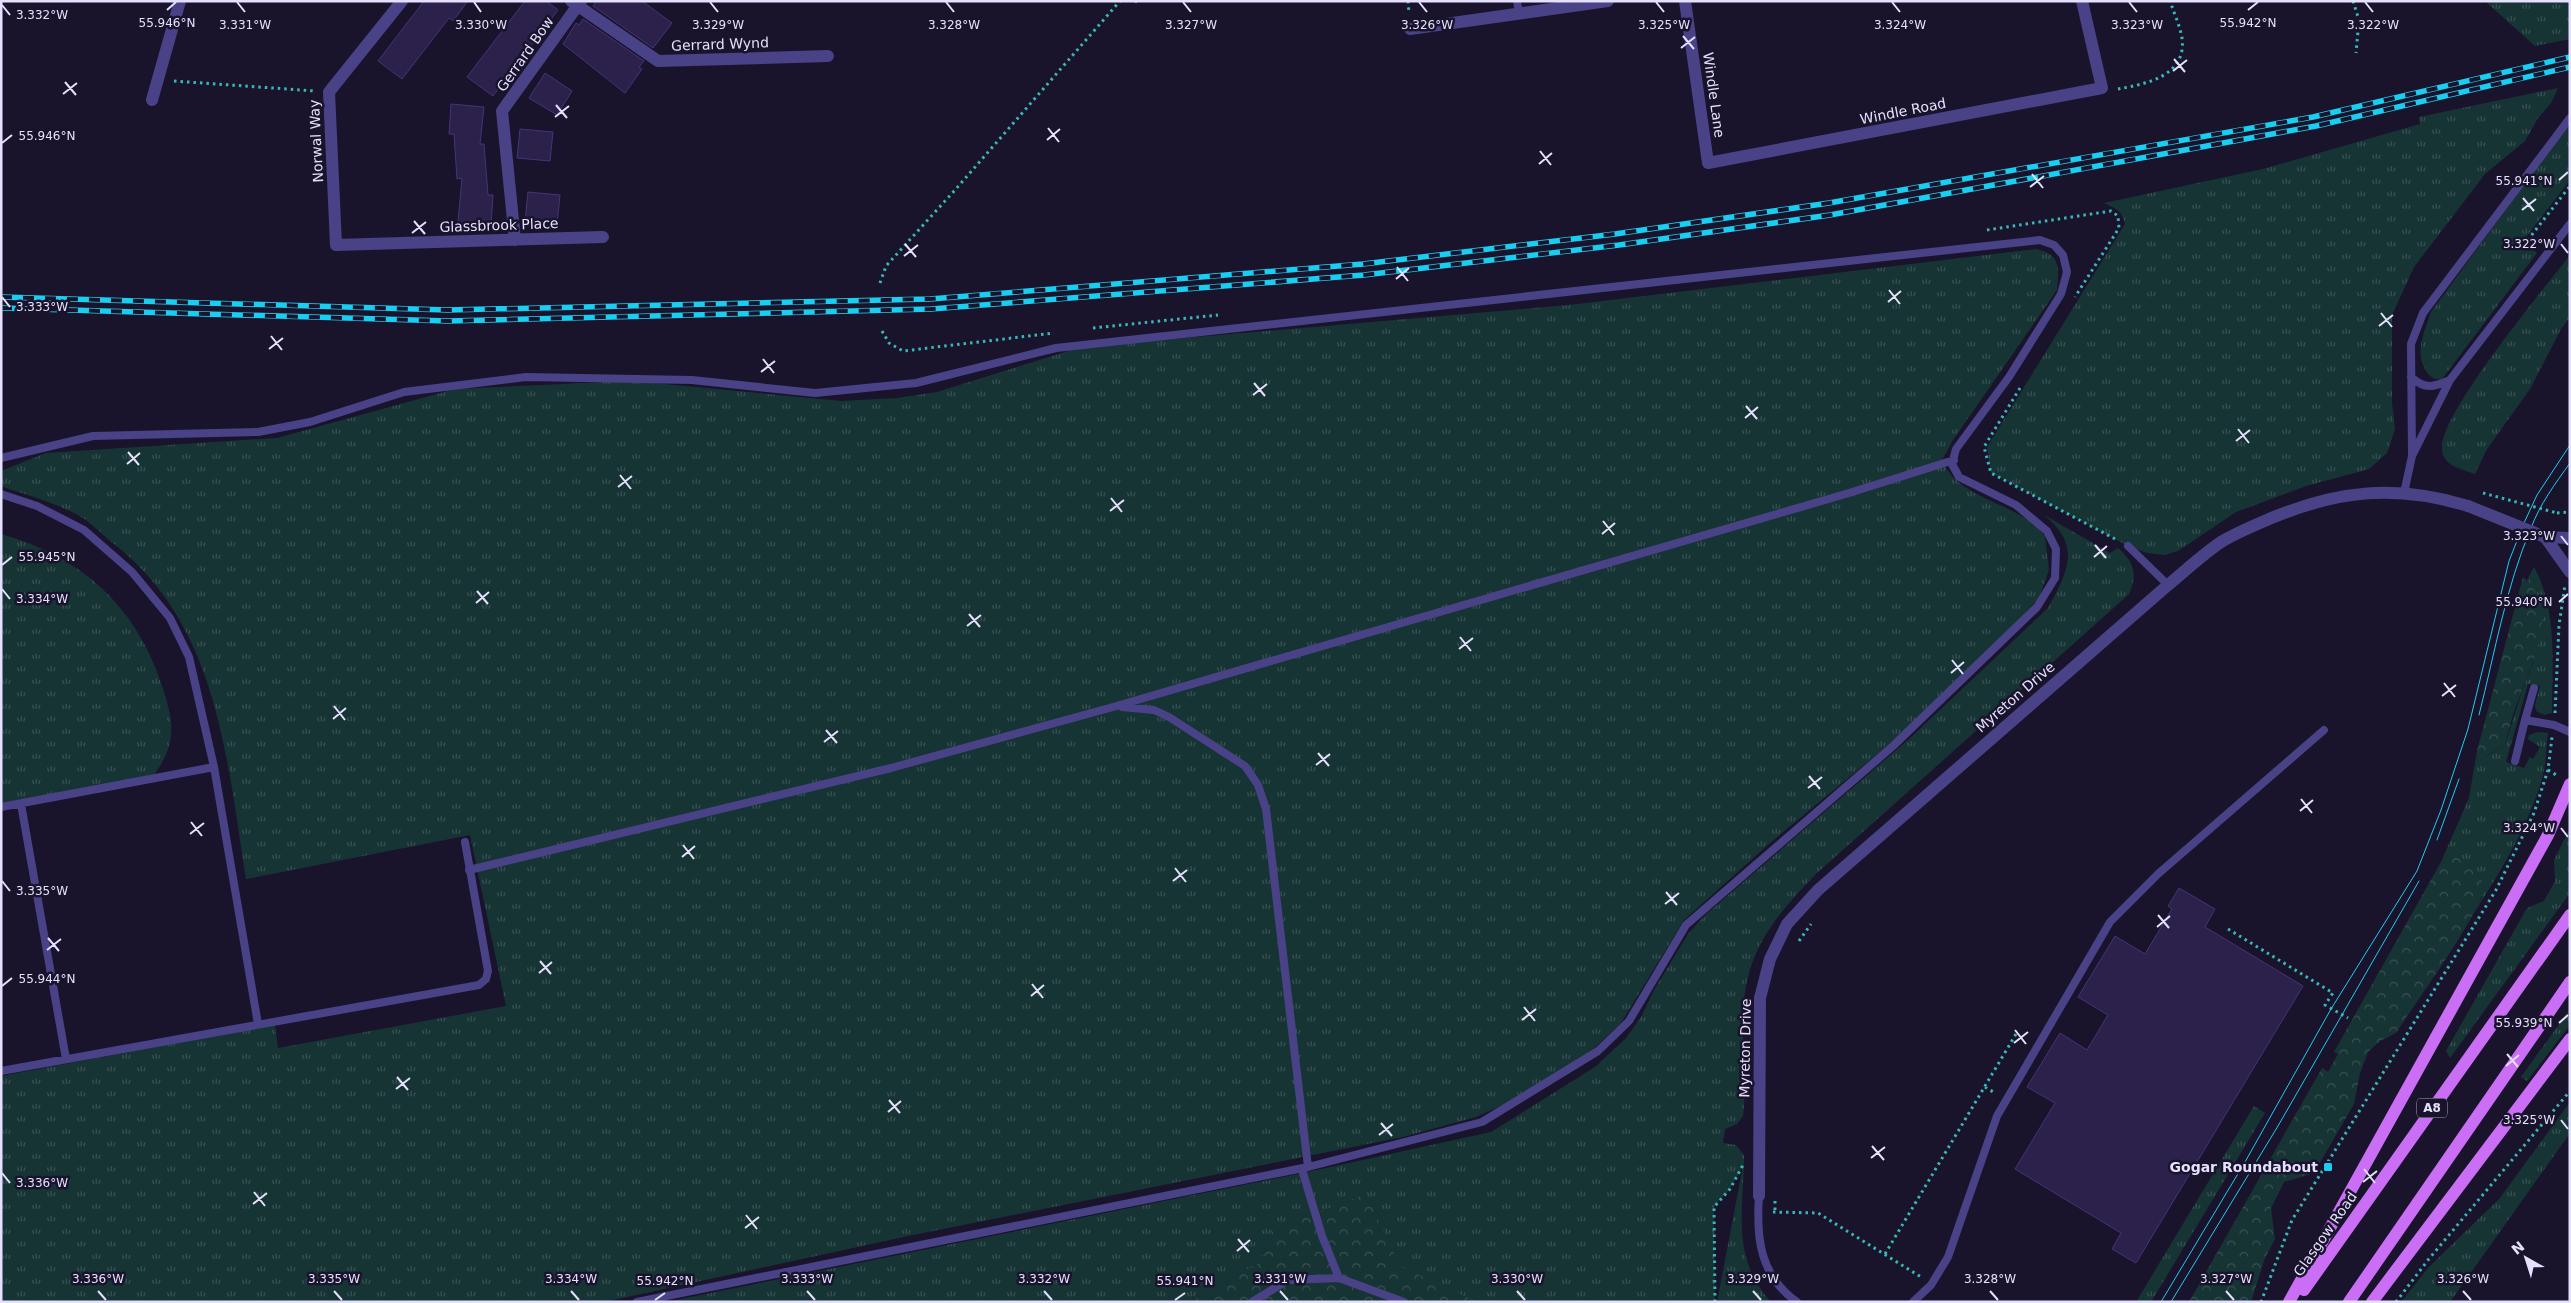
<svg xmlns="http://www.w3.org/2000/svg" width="2571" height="1303" font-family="'DejaVu Sans',sans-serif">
	<defs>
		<pattern id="grass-tufts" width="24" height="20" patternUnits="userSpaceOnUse" patternTransform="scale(1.25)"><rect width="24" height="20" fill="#173435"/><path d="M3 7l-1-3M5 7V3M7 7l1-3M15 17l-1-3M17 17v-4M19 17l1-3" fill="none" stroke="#395153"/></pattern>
		<pattern id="forest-crowns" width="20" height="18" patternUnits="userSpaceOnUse" patternTransform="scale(1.25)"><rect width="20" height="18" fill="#173435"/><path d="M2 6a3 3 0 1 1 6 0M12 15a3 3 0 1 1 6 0" fill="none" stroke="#395153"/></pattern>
	</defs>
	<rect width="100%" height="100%" fill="#19142c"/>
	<path fill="url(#grass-tufts)" d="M2485,1H2570V39L2535,46Z
		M2558,88L2551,103L2538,118L2525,141L2485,174L2414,267L2392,315V403L2395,429L2387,453L2369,469L2306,486L2236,512L2178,551L2164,555L2147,553L2128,546L1991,473L1987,447L2125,224C2122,211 2116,208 2104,203L2263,169L2420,124L2419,117Z
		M2570,126V180L2523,241L2537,253L2442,379C2434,380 2430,377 2426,371C2414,352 2425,330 2431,312L2562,133Z
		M2036,249C2061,254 2059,269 2057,290L1953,440L1942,460C1955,494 2004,502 2031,522C2036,526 2041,531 2045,536L2049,570L2039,598L1977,663L1905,731L1770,843L1684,920L1621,1023L1592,1050L1518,1098L1476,1117L1403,1137L908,1236L604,1302H1V1076L275,1025L278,1048L506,1006L470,835L246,879C226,754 218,622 109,540C99,531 88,520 76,514C53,502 26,495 1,486V471L46,453L277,438L455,389L632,381L842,401L897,398L937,392L1081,347L1569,305Z
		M2570,255V317L2561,329L2530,389L2487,449L2475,474C2462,469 2442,466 2442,448C2441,412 2544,289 2570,255Z
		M2044,515L2110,553L2118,548C2134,562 2138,574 2129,594L1817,873C1775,916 1744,952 1743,1016C1742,1049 1747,1083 1743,1116L1737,1124L1725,1129L1723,1143L1736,1145L1744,1155V1164C1742,1217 1733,1260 1771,1302H1717L1743,1166L1730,1189L1714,1207L1715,1302H1404L1271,1230L1261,1262L1190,1302H666L1303,1173L1491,1132L1595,1067L1626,1038L1641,1017L1654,990L1688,934L1704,916L1909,739L2048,608C2068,572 2082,545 2044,515Z
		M1,534C80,556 135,605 161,683C174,721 178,743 153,776L1,803Z
		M2534,567C2558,611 2552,664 2552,713L2544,715L2536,711L2535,705L2540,686L2528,684L2506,762L2524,768L2530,757L2533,759L2540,747L2528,739L2529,735L2538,732L2548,733C2546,748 2546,765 2542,779C2527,830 2496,879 2467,924L2482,897L2451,853L2441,862L2469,798L2477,751L2487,756L2505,745L2521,694L2534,661L2536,595L2527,580Z
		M2570,828V893L2450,1058L2446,1051L2527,908L2544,901L2555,881L2554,860Z
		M2570,1009V1025L2527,1081L2521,1077Z
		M2570,1102V1133L2450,1302H2401L2429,1267L2500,1198Z
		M2254,1106L2265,1113L2151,1302H2136Z"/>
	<path fill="url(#forest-crowns)" d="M2523,577C2559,607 2535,658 2521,693C2514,710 2509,727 2505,745L2486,756L2477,751Z
		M2451,853C2467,859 2481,868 2483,887C2485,908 2411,1009 2396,1033L2380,1041L2368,1052L2360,1073L2354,1104L2314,1173L2284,1182L2271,1208L2275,1239L2265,1258L2251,1302H2189L2322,1068L2328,1072L2338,1054L2334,1052L2441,862Z
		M1366,1194L1400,1266L1477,1302H1190L1261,1262L1271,1230Z"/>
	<path fill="#2c214b" stroke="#453476" d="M424,1H468L453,21L449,18L402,79L378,61Z
		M525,1H546L558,10L493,96L467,77Z
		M596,1H642L672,23L653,48L593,6Z
		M583,19L644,61L639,67L642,69L625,93L563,44L576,23L579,25Z
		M545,73L572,91L557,115L529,98Z
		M451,104L484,107L480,144H484L488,195H493L491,225L458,222L462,178L457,179L454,134H449Z
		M520,129L553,132L550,161L517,158Z
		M528,192L560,195L557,224L525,221Z
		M2179,888L2215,909L2205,927L2303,986L2136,1263L2112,1249L2121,1233L2015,1169L2055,1103L2027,1087L2060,1033L2087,1050L2108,1015L2078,997L2115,936L2145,954L2172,909L2168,906Z"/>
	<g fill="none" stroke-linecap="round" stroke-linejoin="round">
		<path stroke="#3ab7b7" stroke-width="3" stroke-dasharray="2.5 4" stroke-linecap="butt" d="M1135,1L1137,2
			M1408,1L1409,13
			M2353,1L2359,20L2356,53
			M174,81L315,91
			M2118,89C2146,84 2187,76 2182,38C2180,26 2174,13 2170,1
			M1987,230L2111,211L2118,216L2119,228L2075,297
			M2536,249L2527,241L2570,186
			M880,283L886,266L955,190L1120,1
			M1093,328L1218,315
			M882,331L889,343L903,351L1054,333
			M2020,388L1984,447L1991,473L2117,540
			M2557,513L2570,512
			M2555,713L2559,625L2565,585
			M2548,770L2558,776
			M2228,929L2333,993L2325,1005L2348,1018
			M1799,941L1811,924
			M1985,1087L1995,1093
			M1775,1201V1212
			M1773,1212L1818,1213L1921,1277
			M1885,1254L2016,1034
			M1715,1302L1714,1207L1730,1189L1743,1165
			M2261,1302L2292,1220L2496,890L2534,813L2548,770L2552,737
			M2396,1302L2428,1260L2570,1091"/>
		<path stroke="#494287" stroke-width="8" d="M1517,1L1519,14
			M2411,377C2425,390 2434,387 2450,380
			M2413,454L2450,380L2570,224
			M1,458L93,436L258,432L310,422L404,392L526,377L692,380L815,393L916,383L1056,348L2040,240L2054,245L2063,255L2067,272L2061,294L2009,377L1956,449L1952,464L1959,477L2016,505L2047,531L2056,549L2055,578L2037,607L1893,746L1686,925L1629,1021L1598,1051L1482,1122L1308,1167L637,1302
			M2404,493L2412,456L2411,344L2423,313L2570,118
			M1,494L37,506L84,530L132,572L170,618L189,657L214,767L258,1024
			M2128,546L2168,585
			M1122,707L1154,710L1169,717L1245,766L1258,785L1266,809L1308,1167
			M2525,720L2534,688
			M2515,761L2525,720L2554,725L2570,732
			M21,804L66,1059
			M1,807L214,767
			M469,870L891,768L1113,707L1849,493L1954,460
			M1,1071L479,985L486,979L488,971L465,842
			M1303,1173L1322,1236L1339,1278
			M1759,1196C1756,1238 1760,1276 1797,1302
			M1252,1302L1288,1280L1339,1278L1404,1302
			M1913,1302L1931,1285L1948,1257L1997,1116L2110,922L2158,874L2324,730"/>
		<path stroke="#494287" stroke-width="12" d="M402,1L329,92L336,245L603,237
			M571,1L658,61L828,56
			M1685,1L1708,163L2102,88L2082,1
			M1410,29L1608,1
			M152,100L180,1
			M515,240L502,111L581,1
			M2545,537L2570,572
			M2545,537L2570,538
			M1759,1196L1760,998L1770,959L1787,924L1818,890L2168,585C2185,571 2202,555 2221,542C2236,533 2253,526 2269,519C2338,490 2396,484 2468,506"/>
		<path stroke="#cb6ef6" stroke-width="12" d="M2304,1290L2570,915
			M2289,1302L2548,835L2570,784
			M2349,1302L2570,982
			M2372,1302L2570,1039"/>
		<path stroke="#19cef0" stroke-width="1" d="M2479,715C2495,652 2506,587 2531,528C2540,504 2555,484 2570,463
			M2437,840L2459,779
			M2161,1302L2245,1162L2331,1009L2417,871L2441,810L2468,729L2509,561L2524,523L2537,495L2570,445
			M2171,1302L2278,1126L2419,881"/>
		<defs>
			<path id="rail" d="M1,297L448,310L930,299L1363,264L1615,234L1829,203L2313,117L2570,57
				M1,308L448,321L931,309L1364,275L1619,245L1830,215L2316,126L2570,67"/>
		</defs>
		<use href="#rail" stroke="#19cef0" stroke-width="5.5"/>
		<use href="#rail" stroke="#19142c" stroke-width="4" stroke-dasharray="11" stroke-linecap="butt"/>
		<path stroke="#3ab7b7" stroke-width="3" stroke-dasharray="2.5 4" stroke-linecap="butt" d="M2483,493L2557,513"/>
		<path stroke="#494287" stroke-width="12" d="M2468,506L2545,537"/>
	</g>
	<path fill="none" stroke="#e5e0fd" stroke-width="2" d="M237,2L245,12M474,2L481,12M710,2L718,12M946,2L954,12M1183,2L1191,12M1419,2L1427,12M1656,2L1664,12M1892,2L1900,12M2129,2L2137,12M2365,2L2373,12M2,5L10,15M167,10L176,2M2248,10L2258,2M1683,36L1694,49M1681,48L1695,37M2174,59L2185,72M2173,71L2187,60M65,82L76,95M63,94L77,83M556,105L567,118M555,117L569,106M1048,128L1059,142M1047,140L1060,129M2,143L12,135M1540,151L1551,165M1539,164L1552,153M2032,174L2043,188M2559,180L2568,172M2030,187L2044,176M2523,198L2534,211M2522,210L2536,199M414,221L425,234M412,233L426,222M905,244L916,257M2561,244L2568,253M904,256L918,245M1397,267L1408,281M1396,279L1409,268M1889,290L1900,304M2,297L10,307M1888,302L1901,291M2381,313L2392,327M2379,326L2393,315M271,336L282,350M269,349L283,338M763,359L774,373M761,372L775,361M1254,383L1265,396M1253,395L1267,384M1746,406L1757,419M1745,418L1758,407M2238,429L2249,443M2236,441L2250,430M128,452L139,465M127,464L140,453M620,475L631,489M618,487L632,476M1111,498L1122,512M1110,511L1124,500M1603,521L1614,535M1602,534L1615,523M2561,536L2568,545M2095,545L2106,558M2094,557L2107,546M2,565L12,557M2,589L10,599M477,591L488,604M2559,602L2568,594M476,603L489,592M969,614L980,627M967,626L981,615M1460,637L1471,651M1459,649L1473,638M1952,660L1963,674M1951,673L1964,662M2444,683L2455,697M2442,696L2456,685M334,706L345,720M333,719L346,708M826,730L837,743M824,742L838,731M1318,753L1329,766M1316,765L1330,754M1809,776L1820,789M1808,788L1822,777M2301,799L2312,813M2300,811L2313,800M191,822L202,836M2561,828L2568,837M190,834L204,823M683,845L694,859M682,857L695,846M1175,868L1186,882M2,881L10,891M1173,881L1187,870M1666,892L1677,905M1665,904L1679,893M2158,915L2169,928M2157,927L2170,916M48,938L59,951M47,950L61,939M540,961L551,974M539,973L552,962M1032,984L1043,998M2,986L12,978M1031,996L1044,985M1524,1007L1535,1021M1522,1020L1536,1009M2559,1023L2568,1015M2015,1030L2026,1044M2014,1043L2028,1032M2507,1054L2518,1067M2506,1066L2519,1055M397,1077L408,1090M396,1089L410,1078M889,1100L900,1113M888,1112L901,1101M2561,1120L2568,1129M1381,1123L1392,1136M1379,1135L1393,1124M1872,1146L1884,1160M1871,1158L1885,1147M2364,1169L2375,1183M2,1173L10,1183M2363,1182L2377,1171M254,1192L265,1206M253,1204L267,1193M746,1215L757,1229M745,1228L759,1217M1238,1239L1249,1252M1237,1251L1250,1240M98,1291L106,1300M334,1291L342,1300M571,1291L579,1300M807,1291L815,1300M1044,1291L1052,1300M1280,1291L1288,1300M1517,1291L1525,1300M1753,1291L1761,1300M1990,1291L1998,1300M2226,1291L2234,1300M2463,1291L2471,1300M655,1300L665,1293M1175,1300L1185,1293"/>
	<rect fill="#19cef0" stroke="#19142c" stroke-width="2" x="2323" y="1162" width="10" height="10" rx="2.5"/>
	<g text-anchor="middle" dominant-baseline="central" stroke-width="5" stroke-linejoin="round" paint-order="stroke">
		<rect fill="#19142c" stroke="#a8a3be" stroke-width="1" x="2417" y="1098.5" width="30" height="19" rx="4"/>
		<g font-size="12" font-weight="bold" fill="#e5e0fd">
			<text x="2432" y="1108">A8</text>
		</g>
		<g font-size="14" fill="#e5e0fd" stroke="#19142c">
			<text transform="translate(720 44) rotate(-2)">Gerrard Wynd</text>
			<text transform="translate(525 54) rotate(-55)">Gerrard Bow</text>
			<text transform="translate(1714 95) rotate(82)">Windle Lane</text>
			<text transform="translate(1903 111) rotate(-11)">Windle Road</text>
			<text transform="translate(316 141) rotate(-93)">Norwal Way</text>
			<text transform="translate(499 225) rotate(-2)">Glassbrook Place</text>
			<text transform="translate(2015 697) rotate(-41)">Myreton Drive</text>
			<text transform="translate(1745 1048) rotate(-89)">Myreton Drive</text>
			<text transform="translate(2325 1234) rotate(-55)">Glasgow Road</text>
		</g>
		<g font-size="14" font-weight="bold" fill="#e5e0fd" stroke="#19142c" text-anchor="end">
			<text x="2318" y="1167">Gogar Roundabout</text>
		</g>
	</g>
	<g font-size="12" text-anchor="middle" fill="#e5e0fd" stroke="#19142c" stroke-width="5" stroke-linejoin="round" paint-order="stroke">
		<text x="42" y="19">3.332°W</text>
		<text x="167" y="27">55.946°N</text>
		<text x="2248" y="27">55.942°N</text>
		<text x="2137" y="29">3.323°W</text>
		<text x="245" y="29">3.331°W</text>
		<text x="481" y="29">3.330°W</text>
		<text x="718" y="29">3.329°W</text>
		<text x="954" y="29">3.328°W</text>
		<text x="1191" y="29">3.327°W</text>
		<text x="1427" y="29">3.326°W</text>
		<text x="1664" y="29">3.325°W</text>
		<text x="1900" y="29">3.324°W</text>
		<text x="2373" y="29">3.322°W</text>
		<text x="47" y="140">55.946°N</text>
		<text x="2524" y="185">55.941°N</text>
		<text x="2529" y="248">3.322°W</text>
		<text x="42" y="311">3.333°W</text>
		<text x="2529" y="540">3.323°W</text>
		<text x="47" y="561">55.945°N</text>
		<text x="42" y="603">3.334°W</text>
		<text x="2524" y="606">55.940°N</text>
		<text x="2529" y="832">3.324°W</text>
		<text x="42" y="895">3.335°W</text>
		<text x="47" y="983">55.944°N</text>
		<text x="2524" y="1027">55.939°N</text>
		<text x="2529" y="1124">3.325°W</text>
		<text x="42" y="1187">3.336°W</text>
		<text x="98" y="1283">3.336°W</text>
		<text x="334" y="1283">3.335°W</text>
		<text x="571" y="1283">3.334°W</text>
		<text x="807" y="1283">3.333°W</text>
		<text x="1044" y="1283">3.332°W</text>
		<text x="1280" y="1283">3.331°W</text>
		<text x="1517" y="1283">3.330°W</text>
		<text x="1753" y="1283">3.329°W</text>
		<text x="1990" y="1283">3.328°W</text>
		<text x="2226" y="1283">3.327°W</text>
		<text x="2463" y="1283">3.326°W</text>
		<text x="665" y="1285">55.942°N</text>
		<text x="1185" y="1285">55.941°N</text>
	</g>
	<rect width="2571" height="1303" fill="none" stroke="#e5e0fd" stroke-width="5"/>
	<g transform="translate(2526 1258) rotate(321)" stroke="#19142c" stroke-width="4" paint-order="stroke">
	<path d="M0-4L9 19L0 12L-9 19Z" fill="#e5e0fd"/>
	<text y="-8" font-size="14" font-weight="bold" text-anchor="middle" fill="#e5e0fd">N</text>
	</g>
</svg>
